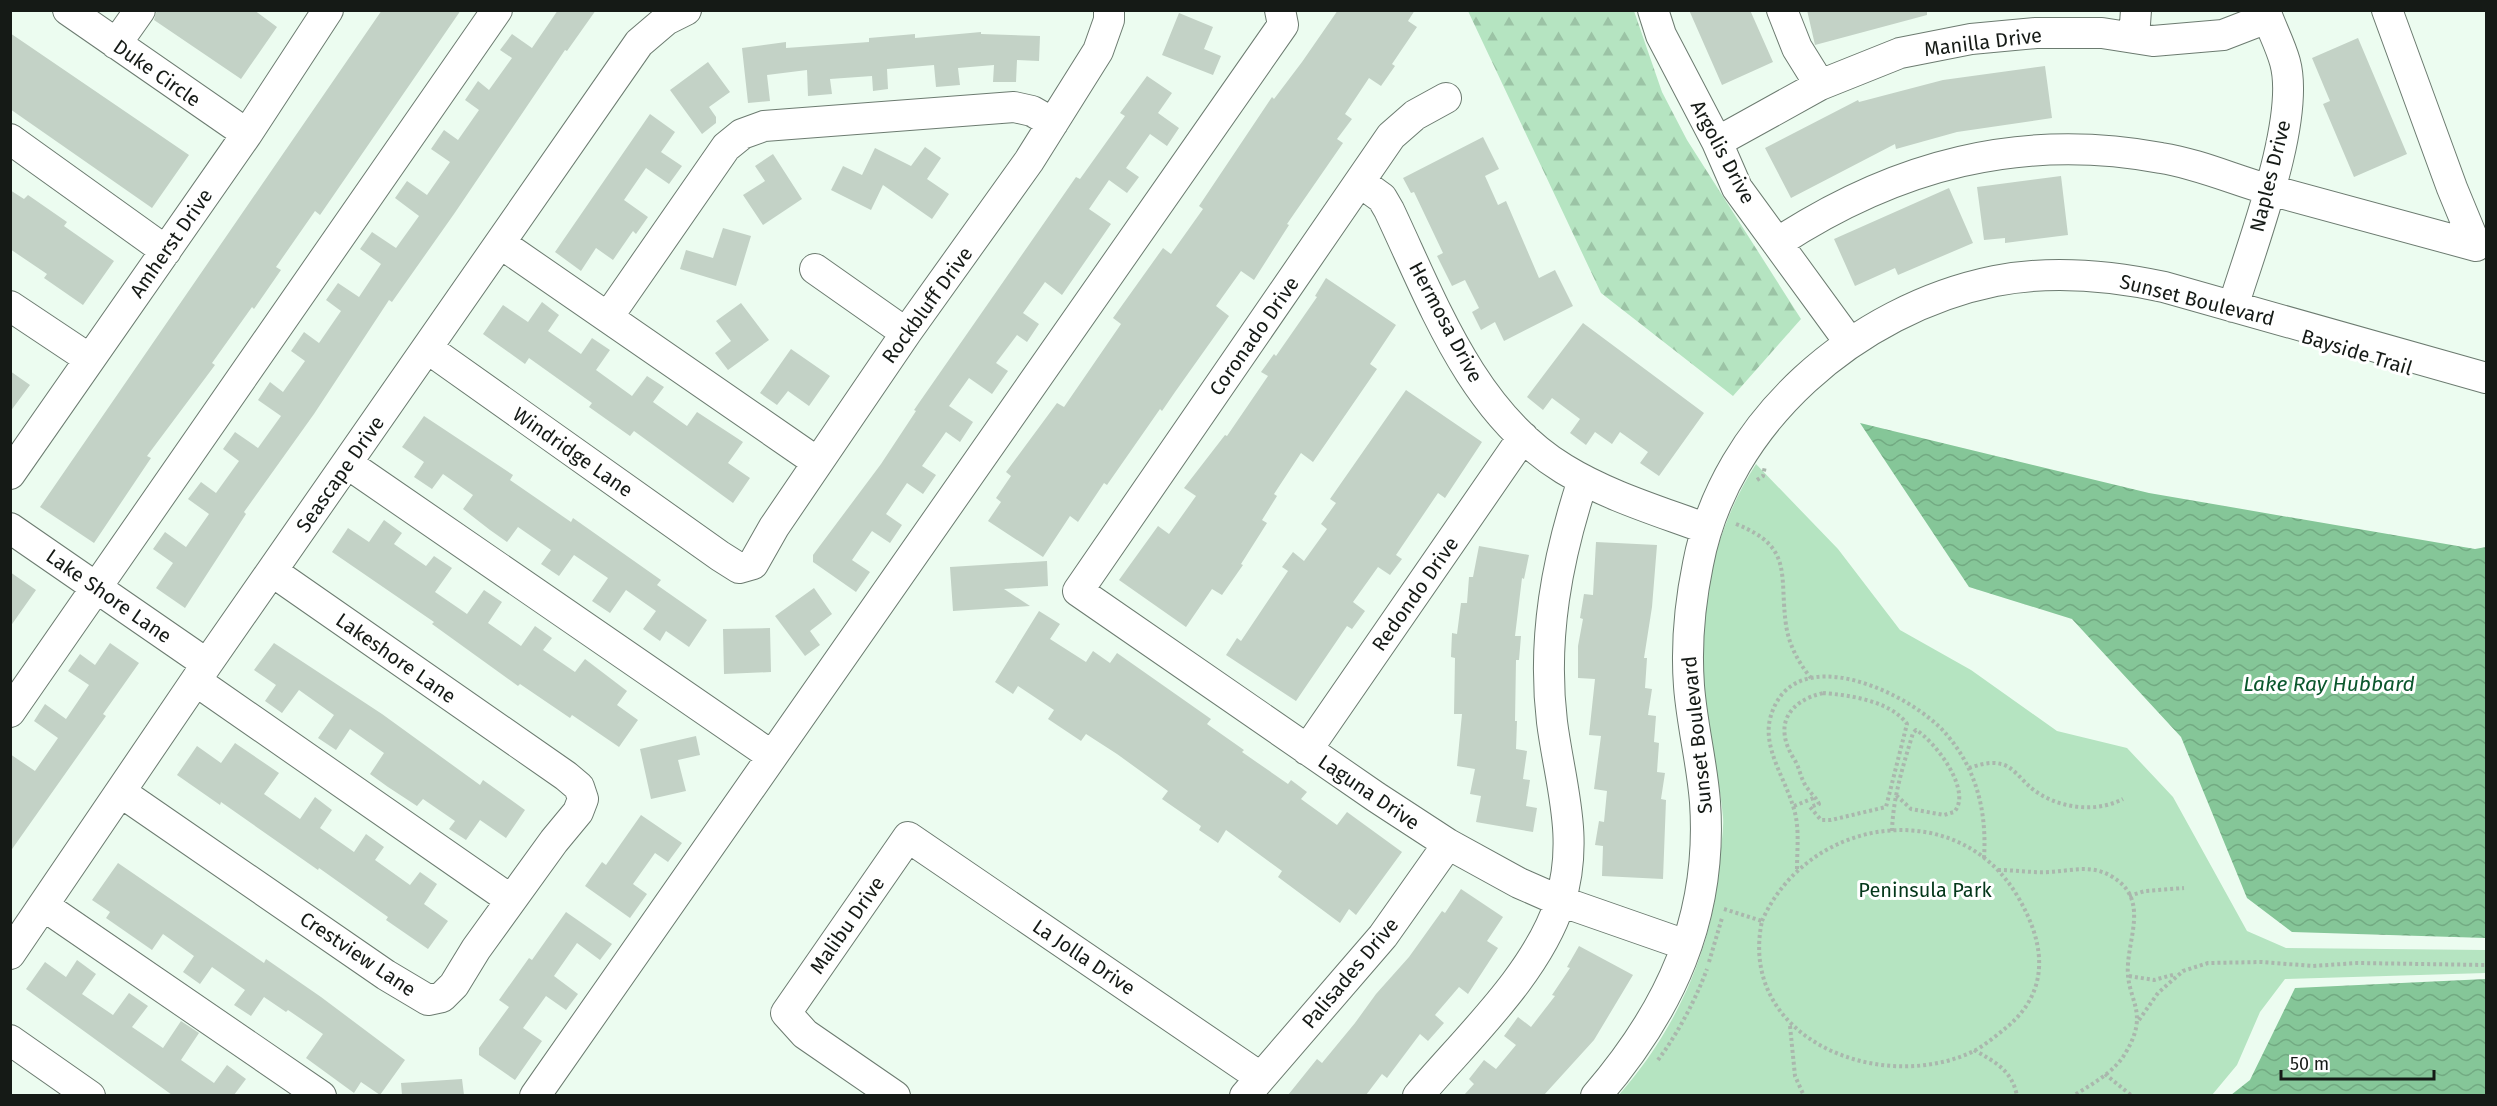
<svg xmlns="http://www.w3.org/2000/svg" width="2497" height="1106" font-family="'Fira Sans',sans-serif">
	<defs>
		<pattern id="forest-firs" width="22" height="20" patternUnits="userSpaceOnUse" patternTransform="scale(1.5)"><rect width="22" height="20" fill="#b5e4c1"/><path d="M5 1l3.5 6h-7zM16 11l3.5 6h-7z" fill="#9bc3a5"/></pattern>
		<pattern id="water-waves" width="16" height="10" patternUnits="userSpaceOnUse" patternTransform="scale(1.5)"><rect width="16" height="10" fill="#85c698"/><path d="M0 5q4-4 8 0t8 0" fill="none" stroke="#72aa82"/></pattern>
	</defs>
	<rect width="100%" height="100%" fill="#ecfcf0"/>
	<path fill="url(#forest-firs)" d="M1468,11H1634L1662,92L1687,140L1801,319L1733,396L1601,293Z"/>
	<path fill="#b5e4c1" d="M1756,464L1838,549L1900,630L1971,670L2057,731L2127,748L2173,797L2247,931L2286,948L2486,950V973L2285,979L2260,1012L2237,1065L2212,1095L1618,1096C1677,1029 1714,947 1720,858C1721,844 1724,830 1723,817C1719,770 1704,724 1702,677C1697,605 1717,524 1756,464Z"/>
	<path fill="url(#water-waves)" d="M1860,423L2149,493L2475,549L2486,547V938L2292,932L2247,898L2181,737L2072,619L1969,587Z
		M2486,979V1095H2231L2250,1080L2295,988Z"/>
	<path fill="#c3d2c6" d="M157,10H254L277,27L241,79L154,20Z
		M382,10H461L320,215L315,211L276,267L281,270L254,309L252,307L212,363L215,365L147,456L151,458L94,543L40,507Z
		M558,10H596L567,51L565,50L454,214L392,302L389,300L314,414L244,512L246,514L185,608L156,588L173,563L153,549L165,532L186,547L209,514L188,499L201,482L216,493L239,461L223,449L235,432L258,448L281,416L258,400L270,382L283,392L305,361L291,351L304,332L319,343L341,311L326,300L338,283L359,297L381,264L360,249L372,232L396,248L419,216L395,198L407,181L427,195L450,162L431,149L444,130L458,140L479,110L465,100L478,81L489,90L512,58L500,50L512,34L532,48Z
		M1338,10H1415L1408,21L1417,27L1392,64L1395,66L1381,86L1369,78L1345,114L1352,119L1337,139L1343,143L1287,224L1289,225L1254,280L1241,271L1216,306L1229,316L1175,392L1162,411L1160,409L1107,485L1104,483L1078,522L1070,516L1043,557L988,521L1001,502L996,498L1011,476L1006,472L1057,403L1064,407L1121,324L1113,318L1163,248L1171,254L1203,209L1199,206L1272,97L1274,99L1302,62Z
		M1689,10H1750L1773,62L1722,85Z
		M1807,10H1927V15L1815,45Z
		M1179,13L1213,27L1204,49L1221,56L1213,75L1162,55Z
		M981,32V34L1040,36L1039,61L1017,60L1016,82H993L994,65L958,68L960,85L936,87L934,65L887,69L888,89L873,91L872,76L830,79L832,94L808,96L807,70L767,75L770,101L748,103L742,48L786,42V48L869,42V38L915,34V38Z
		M10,33L189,155L152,208L10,109Z
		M2358,38L2407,154L2354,177L2323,104L2330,101L2312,58Z
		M708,62L730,92L709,107L716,117V123L702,134L670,90Z
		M2045,66L2052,118L1957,132L1896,149L1895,144L1791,198L1765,148L1858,100L1859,102L1943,80Z
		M1147,76L1172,93L1158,113L1179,128L1167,146L1150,134L1126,168L1139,177L1127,193L1109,180L1089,209L1111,224L1062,295L1045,282L1023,313L1039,324L1027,342L1017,335L996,363L1008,371L992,394L969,378L949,406L973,422L960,442L946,432L922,466L936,475L923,494L907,483L886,514L902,525L890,543L872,531L852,560L870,572L856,592L813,562V555L881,464L916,411L914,410L1076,177L1080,179L1125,116L1120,113Z
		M650,114L675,132L661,152L682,166L669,184L646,168L624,200L648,217L636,234L633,231L613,260L596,248L581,271L555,252Z
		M1483,137L1499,169L1485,176L1498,205L1506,201L1539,278L1555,270L1573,306L1504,341L1495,322L1481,330L1472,312L1479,308L1465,280L1452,286L1437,256L1443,253L1414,192L1411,193L1403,178Z
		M925,147L941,158L927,179L949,194L932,219L883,185L871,210L831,190L843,166L862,175L875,148L911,166Z
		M773,154L802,199L763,225L743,195L765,181L755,166Z
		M2061,176L2068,235L2005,243V238L1984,240L1977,187Z
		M1949,188L1973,243L1898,275L1895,268L1855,286L1834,239Z
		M10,190L24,199L28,195L67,222L64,226L114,261L83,305L44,278L47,274L10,249Z
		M723,228L751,236L736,286L680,269L686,250L713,258Z
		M1326,278L1396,325L1370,364L1377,369L1313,462L1301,453L1274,494L1277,496L1262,520L1267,523L1241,564L1243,565L1222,595L1212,589L1186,627L1119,580L1158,526L1169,534L1196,496L1184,488L1225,435L1227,436L1268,376L1261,372L1274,354L1276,356L1317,297L1315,296Z
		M542,302L559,315L548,331L581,354L592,338L610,350L596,370L632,396L647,376L664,387L653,402L687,426L697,412L743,442L728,463L750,478L733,503L634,431L630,436L589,407L592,403L529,358L525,364L483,334L503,305L528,322Z
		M741,303L769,340L728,370L715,353L731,341L716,321Z
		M1583,323L1704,413L1659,476L1640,463L1648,452L1620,432L1612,444L1595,432L1586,445L1570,433L1580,419L1552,398L1543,410L1527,397Z
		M791,349L830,376L809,406L788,391L777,405L760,393Z
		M10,371L30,385L10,412Z
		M1406,390L1482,442L1445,498L1438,493L1396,555L1402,559L1390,575L1378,567L1353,602L1365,611L1352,629L1347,626L1296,701L1226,655L1237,638L1241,641L1288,571L1282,567L1293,552L1304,561L1327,529L1321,524L1336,503L1330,499Z
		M424,416L513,475L510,480L571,522L573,518L661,580L657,585L707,620L689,647L666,631L660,641L643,629L656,611L626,590L610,613L592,601L608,578L574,555L559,576L541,564L551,550L518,527L507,542L490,530L463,509L473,495L443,474L432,489L414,477L424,462L402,447Z
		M384,520L402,533L394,544L426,566L434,556L452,568L435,592L467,614L484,590L502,602L488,623L521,646L535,626L552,638L543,650L575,672L585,659L627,691L617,705L638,720L619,747L572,715L570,718L520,684L518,686L432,624L434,622L332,552L348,528L369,542Z
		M1596,542L1657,545L1652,607L1644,658H1647L1645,688L1652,689L1648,715L1656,716L1654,742L1659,743L1657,772L1665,773L1661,799L1666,800L1663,879L1602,876L1603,846L1595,845L1599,821L1604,822L1607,791L1594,789L1601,736L1589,735L1595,679L1578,678V646L1583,619L1580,618L1584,594L1593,595Z
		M1479,546L1529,555L1524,579L1522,578L1515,636H1521L1519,660H1516L1515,721H1517L1516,749L1527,751L1523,779L1530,780L1526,806L1537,808L1533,832L1476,822L1481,796L1470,794L1475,769L1457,766L1462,714H1454L1455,658L1451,657L1452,633L1457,634L1461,603H1467L1469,577H1473Z
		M1047,561L1048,586L1004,589L1030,606L953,611L950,567Z
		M10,572L36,590L10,627Z
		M814,588L832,614L810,631L820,645L805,656L775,616Z
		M1039,611L1060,624L1050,639L1086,662L1093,651L1110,663L1117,653L1211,719L1207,724L1244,750L1242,752L1288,784L1291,780L1307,792L1301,799L1337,825L1347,812L1402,852L1356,915L1349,909L1340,923L1278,877L1282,871L1226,830L1218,843L1199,830L1201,826L1162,799L1168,791L1117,754L1086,734L1081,741L1048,719L1054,710L1018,686L1013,694L995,682Z
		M770,628L771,672L724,674L723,629Z
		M110,643L139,663L103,714L106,716L10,852V754L35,771L58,738L34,721L45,704L66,719L89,685L68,671L80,654L95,665Z
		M274,643L382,714L480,785L483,780L525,810L506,838L480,820L466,840L449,829L455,821L423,799L417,806L388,787L370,774L384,753L350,729L336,750L318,738L334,715L299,690L282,713L265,701L276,685L254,670Z
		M696,736L700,755L678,760L686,791L651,799L640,749Z
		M235,743L279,773L264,794L300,819L315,797L332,810L320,828L354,852L366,834L384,847L375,860L410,885L420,872L437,884L424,904L448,921L428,949L386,920L388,917L319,868L318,870L221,802L220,805L177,775L197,746L221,763Z
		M641,815L682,843L668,862L655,853L633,884L647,894L630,918L585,886L602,862L606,865Z
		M118,863L264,963L266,959L321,997L405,1060L380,1095L361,1082L354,1093L306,1058L323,1034L288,1010L286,1012L264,997L251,1016L234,1005L245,990L212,967L200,984L183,972L194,956L163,934L152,950L106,918L110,912L92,900Z
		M1461,889L1503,917L1487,941L1498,948L1468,994L1459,987L1435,1015L1444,1023L1428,1041L1420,1034L1387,1078L1382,1074L1366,1095H1288L1317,1059L1322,1063L1355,1023L1376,994L1409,957L1442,911L1445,913Z
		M566,912L612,944L600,960L577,943L554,976L578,994L566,1010L546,996L523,1028L542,1041L515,1080L479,1055V1048L509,1007L499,1000L529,958L532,960Z
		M1579,946L1633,975L1594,1040L1544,1095H1464L1474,1084L1469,1079L1484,1060L1496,1069L1516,1045L1504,1036L1518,1017L1531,1027L1555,996L1552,995L1570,968L1567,967Z
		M77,960L96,974L82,994L113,1015L129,993L148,1006L132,1027L163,1048L181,1021L199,1033L181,1060L214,1083L227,1065L246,1079L234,1095H172L26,989L45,962L66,977Z
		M462,1079L464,1095H402L401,1083Z"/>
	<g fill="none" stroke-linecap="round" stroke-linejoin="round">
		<defs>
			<path id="minor" d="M68,10L247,134
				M1653,10L1661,35L1717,142L1737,188L1850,343
				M1782,10L1797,48L1820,85
				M2134,38L2136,10
				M116,44L140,10
				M1446,98L1415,115L1391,136L1078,591L1376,797L1448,844L1519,883L1560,901L1686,945
				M10,139L166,251
				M1717,142L1820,85L1900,53L1971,39L2036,33H2102L2153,41L2223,35L2267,18
				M1360,182L1382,198L1389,210C1433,303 1472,413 1564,469C1608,496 1659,511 1707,529
				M500,243L817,462
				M1777,243C1896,165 2021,132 2161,158C2199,164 2234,180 2270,190C2339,209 2408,227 2476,246L2452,188L2387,10
				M815,269L906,333
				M10,306L88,358
				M2233,307C2251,247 2301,120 2285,62C2280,44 2271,28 2265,10
				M608,317L726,147L742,134L764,126L1014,107L1032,111L1053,123
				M427,348L720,556L739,568L753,564L774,527L906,333L1029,161L1098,51L1109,20V10
				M348,464L772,756
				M10,474L247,134L328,10
				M10,528L207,664
				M196,681L511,900
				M10,712L497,10
				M1307,750L1523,437
				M122,793L386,975L428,1000L442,997L454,985L476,949L554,841L578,812L583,799L579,787L566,776L273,572
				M44,906L321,1096
				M10,954L207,664L639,43L666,20L686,10
				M10,1040L90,1096
				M535,1096L1283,25L1280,10
				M895,1096L805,1034L786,1013L908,837L1260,1077
				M1245,1096L1383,936L1448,844
				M1418,1096C1466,1039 1537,974 1560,902C1580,838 1560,784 1552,722C1542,638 1557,559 1583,480
				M1596,1096C1670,1010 1713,918 1705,802C1702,763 1692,725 1689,686C1686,646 1690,603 1698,564C1725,421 1857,309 1995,281C2051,270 2108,275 2164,287L2486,378"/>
		</defs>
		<use href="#minor" stroke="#6c7b70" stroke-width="32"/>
		<path stroke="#aab7ad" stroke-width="4" stroke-dasharray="3 3" stroke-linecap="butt" d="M1757,480L1763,476L1765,466
			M1736,524C1794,547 1779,574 1786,625C1789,645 1798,662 1811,678
			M1823,693C1849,695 1891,701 1907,724L1886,807L1831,820H1821L1810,807L1819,804C1816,797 1812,795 1808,789C1801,781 1800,768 1794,759C1774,727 1786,702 1823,693Z
			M1969,768C1978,765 1991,761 2001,764C2012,766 2022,780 2030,787C2055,808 2094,814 2123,799
			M1794,806L1816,797
			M1892,831C1893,797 1903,766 1913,733L1916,730C1936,742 1973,792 1954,812L1944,815L1911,809L1896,795
			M1797,869C1797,848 1800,826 1793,806C1785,779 1763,748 1770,719C1791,636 1912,693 1947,735C1977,770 1987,813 1984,858
			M1998,870C2015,870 2032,873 2049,872C2071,871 2090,864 2111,876C2148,897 2130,933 2128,964C2125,1000 2151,1010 2126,1052C2115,1072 2092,1084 2073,1096
			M2129,896L2145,891L2184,888
			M1724,909L1762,921C1737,1039 1881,1096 1974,1051C1985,1045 1997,1035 2007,1027C2051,990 2045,943 2018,897C1958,794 1808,816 1762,921
			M1709,962L1722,918
			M2129,976L2154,980L2176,974
			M2139,1020L2158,993L2183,971L2208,963L2262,962L2313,966L2357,963L2486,965
			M1790,1026L1795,1076L1804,1096
			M1974,1050C1995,1062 2012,1070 2017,1096
			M1658,1060C1678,1033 1695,1001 1707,969
			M2105,1074L2132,1096"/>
		<use href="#minor" stroke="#fff" stroke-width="30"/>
	</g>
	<g text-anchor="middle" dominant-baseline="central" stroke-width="6" stroke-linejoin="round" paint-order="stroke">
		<g font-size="20" fill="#151a16" stroke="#fff">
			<text transform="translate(1983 42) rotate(-7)">Manilla Drive</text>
			<text transform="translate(157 73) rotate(35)">Duke Circle</text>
			<text transform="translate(1723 152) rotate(62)">Argolis Drive</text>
			<text transform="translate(2270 176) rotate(-76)">Naples Drive</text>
			<text transform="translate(171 243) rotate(-55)">Amherst Drive</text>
			<text transform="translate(2197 300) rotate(14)">Sunset Boulevard</text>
			<text transform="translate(927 305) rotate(-54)">Rockbluff Drive</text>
			<text transform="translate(1446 322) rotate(62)">Hermosa Drive</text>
			<text transform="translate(1254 336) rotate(-55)">Coronado Drive</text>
			<text transform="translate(2357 352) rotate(17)">Bayside Trail</text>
			<text transform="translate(573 452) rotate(35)">Windridge Lane</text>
			<text transform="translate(340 474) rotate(-55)">Seascape Drive</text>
			<text transform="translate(1415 594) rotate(-55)">Redondo Drive</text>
			<text transform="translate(109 596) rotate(35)">Lake Shore Lane</text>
			<text transform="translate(396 658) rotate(35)">Lakeshore Lane</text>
			<text transform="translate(1697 735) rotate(-96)">Sunset Boulevard</text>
			<text transform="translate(1369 792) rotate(34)">Laguna Drive</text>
			<text transform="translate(847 925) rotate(-55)">Malibu Drive</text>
			<text transform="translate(358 954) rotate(34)">Crestview Lane</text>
			<text transform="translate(1084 957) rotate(34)">La Jolla Drive</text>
			<text transform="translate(1350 973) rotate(-50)">Palisades Drive</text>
		</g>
		<g font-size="20" fill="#04371a" stroke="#fff">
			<text x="1925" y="890">Peninsula Park</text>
		</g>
		<g font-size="21" font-style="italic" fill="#0b572d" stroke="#fff">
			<text x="2329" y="684">Lake Ray Hubbard</text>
		</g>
	</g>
	<rect width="2497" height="1106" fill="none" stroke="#151a16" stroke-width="24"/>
	<path d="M2281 1070v9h153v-9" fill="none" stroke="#151a16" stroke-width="3"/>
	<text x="2290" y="1070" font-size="18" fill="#151a16" stroke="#ffffff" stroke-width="4.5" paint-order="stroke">50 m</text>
</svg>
